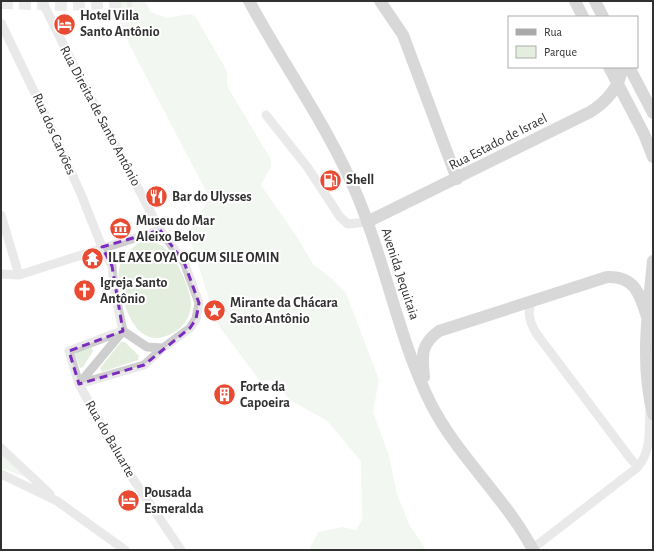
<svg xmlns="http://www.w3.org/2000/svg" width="654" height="551" font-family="'Alegreya Sans',sans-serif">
	<rect width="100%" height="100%" fill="#fff"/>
	<path fill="#e4eedf" d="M111,1H145L151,12L167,18L190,14L195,16L227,71V85L230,91L270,158L271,167L261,185L295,234L313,264L331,278L346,293L379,380L373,412L389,456L397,494L409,524L426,550H309L318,532L342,527L356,530L362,520L361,461L327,421L290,400L272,380L260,381L216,322L224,316L213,301L210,303L189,234C190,226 198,221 201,214C205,206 206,199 206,191L130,46Z
		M141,242C146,242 152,242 156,243C174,249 189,285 191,302C192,311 186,324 179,329C151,349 135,333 125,306C121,294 117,281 119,270C121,257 130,248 141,242Z
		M121,342H125L139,356L138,360L102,372L100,368Z
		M91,347L93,351L83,367L80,368L75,355L76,352Z
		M1,455H2L27,478L1,468Z"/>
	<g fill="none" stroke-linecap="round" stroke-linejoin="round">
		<path stroke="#d6d6d6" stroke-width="12" stroke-dasharray="12 6" stroke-linecap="butt" d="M1,3L67,5L132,1"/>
		<path stroke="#cecece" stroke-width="9" d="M1,23L43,110L81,194L102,247L112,266L114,288L123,331L147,347L163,348L190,328L196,319L199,303L184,262L160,230L72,62L42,1
			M266,115L308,168L340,217L348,224L367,222
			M1,215L19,275
			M1,274L19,275L160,230
			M531,302C527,314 530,322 536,333L630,458L638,467
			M122,331L69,351L79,384L144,365L163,348
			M123,331L79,384L121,461L181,550
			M1,448L50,494
			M1,474L57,501L125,550
			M532,549L638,467C652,450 649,427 650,407"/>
		<path stroke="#a9a9a9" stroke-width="12" d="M249,1C284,66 328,126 357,195C386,263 398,338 431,404C458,457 505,497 533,550
			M380,1L403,35L457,179
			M575,1L583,17
			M595,1L603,17
			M609,67L644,134L653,157
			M629,67L653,113
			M367,222L590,112C605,103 621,86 622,67
			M653,261C648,312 640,363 653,414
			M424,377C422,356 420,345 439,331L607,277C635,276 640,294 647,317"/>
	</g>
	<path d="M0 0H654V551H0ZM160,230L184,262L199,303L196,319L190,328L144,365L79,384L69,351L123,331L112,266L102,247Z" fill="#fff" fill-opacity=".55" fill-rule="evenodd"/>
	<path fill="none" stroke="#7b2cbf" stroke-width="3" stroke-dasharray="8 5" stroke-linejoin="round" d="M160,230L184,262L199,303L196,319L190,328L144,365L79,384L69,351L123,331L112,266L102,247Z"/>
	<defs>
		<symbol id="hotel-disc" viewBox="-11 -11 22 22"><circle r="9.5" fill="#e94a32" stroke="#fff"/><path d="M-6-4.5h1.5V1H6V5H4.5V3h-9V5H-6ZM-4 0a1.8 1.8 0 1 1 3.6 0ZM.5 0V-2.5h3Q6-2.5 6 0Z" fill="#fff"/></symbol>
		<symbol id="fuel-disc" viewBox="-11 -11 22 22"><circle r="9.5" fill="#e94a32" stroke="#fff"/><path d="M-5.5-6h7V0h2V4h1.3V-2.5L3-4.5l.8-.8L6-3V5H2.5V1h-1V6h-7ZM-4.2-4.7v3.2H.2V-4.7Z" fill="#fff"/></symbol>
		<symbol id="restaurant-disc" viewBox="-11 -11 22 22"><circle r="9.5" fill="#e94a32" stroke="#fff"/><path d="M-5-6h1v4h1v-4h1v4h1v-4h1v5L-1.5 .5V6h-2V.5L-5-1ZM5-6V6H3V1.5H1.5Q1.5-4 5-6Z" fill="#fff"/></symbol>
		<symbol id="museum-disc" viewBox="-11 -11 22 22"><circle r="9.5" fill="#e94a32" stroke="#fff"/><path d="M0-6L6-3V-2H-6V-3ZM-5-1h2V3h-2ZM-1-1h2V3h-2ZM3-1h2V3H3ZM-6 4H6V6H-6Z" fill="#fff"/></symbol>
		<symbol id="temple-disc" viewBox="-11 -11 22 22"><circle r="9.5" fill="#e94a32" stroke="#fff"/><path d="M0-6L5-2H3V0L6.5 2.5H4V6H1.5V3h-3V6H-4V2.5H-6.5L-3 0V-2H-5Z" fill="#fff"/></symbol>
		<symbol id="church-disc" viewBox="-11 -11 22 22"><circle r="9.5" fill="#e94a32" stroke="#fff"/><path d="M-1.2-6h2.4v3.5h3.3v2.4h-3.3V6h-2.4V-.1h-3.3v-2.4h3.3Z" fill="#fff"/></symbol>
		<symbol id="sight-disc" viewBox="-11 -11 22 22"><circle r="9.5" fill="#e94a32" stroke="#fff"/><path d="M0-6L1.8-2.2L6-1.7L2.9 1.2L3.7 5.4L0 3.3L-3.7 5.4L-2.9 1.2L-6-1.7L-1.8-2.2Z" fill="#fff"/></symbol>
		<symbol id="building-disc" viewBox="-11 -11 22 22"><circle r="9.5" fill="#e94a32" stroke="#fff"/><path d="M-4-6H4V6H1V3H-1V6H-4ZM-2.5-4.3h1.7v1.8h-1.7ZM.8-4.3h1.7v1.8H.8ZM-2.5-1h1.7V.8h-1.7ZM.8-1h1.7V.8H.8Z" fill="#fff"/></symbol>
	</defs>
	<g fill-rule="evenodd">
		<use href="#hotel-disc" x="52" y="12" width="25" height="25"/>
		<use href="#fuel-disc" x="318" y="168" width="25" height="25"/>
		<use href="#restaurant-disc" x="144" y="184" width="25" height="25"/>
		<use href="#museum-disc" x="108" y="216" width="25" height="25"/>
		<use href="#temple-disc" x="80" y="246" width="25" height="25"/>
		<use href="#church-disc" x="72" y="278" width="25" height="25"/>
		<use href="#sight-disc" x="202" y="298" width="25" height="25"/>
		<use href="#building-disc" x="212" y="382" width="25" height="25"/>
		<use href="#hotel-disc" x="116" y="488" width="25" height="25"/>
	</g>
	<g text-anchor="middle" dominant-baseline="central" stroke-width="4" stroke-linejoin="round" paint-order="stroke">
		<g font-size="14" font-weight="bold" fill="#313131" stroke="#fff" text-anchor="start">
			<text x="80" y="16">Hotel Villa<tspan x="80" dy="16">Santo Antônio</tspan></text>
			<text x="346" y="180">Shell</text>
			<text x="172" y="197">Bar do Ulysses</text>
			<text x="136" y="221">Museu do Mar<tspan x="136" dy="16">Aleixo Belov</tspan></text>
			<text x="108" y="258">ILE AXE OYA OGUM SILE OMIN</text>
			<text x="100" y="283">Igreja Santo<tspan x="100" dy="16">Antônio</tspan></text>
			<text x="230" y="303">Mirante da Chácara<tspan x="230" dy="16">Santo Antônio</tspan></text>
			<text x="240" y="387">Forte da<tspan x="240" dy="16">Capoeira</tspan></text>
			<text x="144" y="493">Pousada<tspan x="144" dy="16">Esmeralda</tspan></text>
		</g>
		<g font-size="14" fill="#313131" stroke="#fff">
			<text transform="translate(100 116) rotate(62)">Rua Direita de Santo Antônio</text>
			<text transform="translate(54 134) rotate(66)">Rua dos Carvões</text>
			<text transform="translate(498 142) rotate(-27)">Rua Estado de Israel</text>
			<text transform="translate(400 274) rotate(72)">Avenida Jequitaia</text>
			<text transform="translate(110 439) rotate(60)">Rua do Baluarte</text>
		</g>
	</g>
	<rect width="654" height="551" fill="none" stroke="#313131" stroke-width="4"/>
	<rect x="508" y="16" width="130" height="52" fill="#ffffff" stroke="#adadad"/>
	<rect x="516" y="29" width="20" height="6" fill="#a9a9a9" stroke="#adadad"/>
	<text x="544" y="36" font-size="12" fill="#313131">Rua</text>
	<rect x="516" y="46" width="20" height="12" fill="#e4eedf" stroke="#adadad"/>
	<text x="544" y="56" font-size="12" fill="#313131">Parque</text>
</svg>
